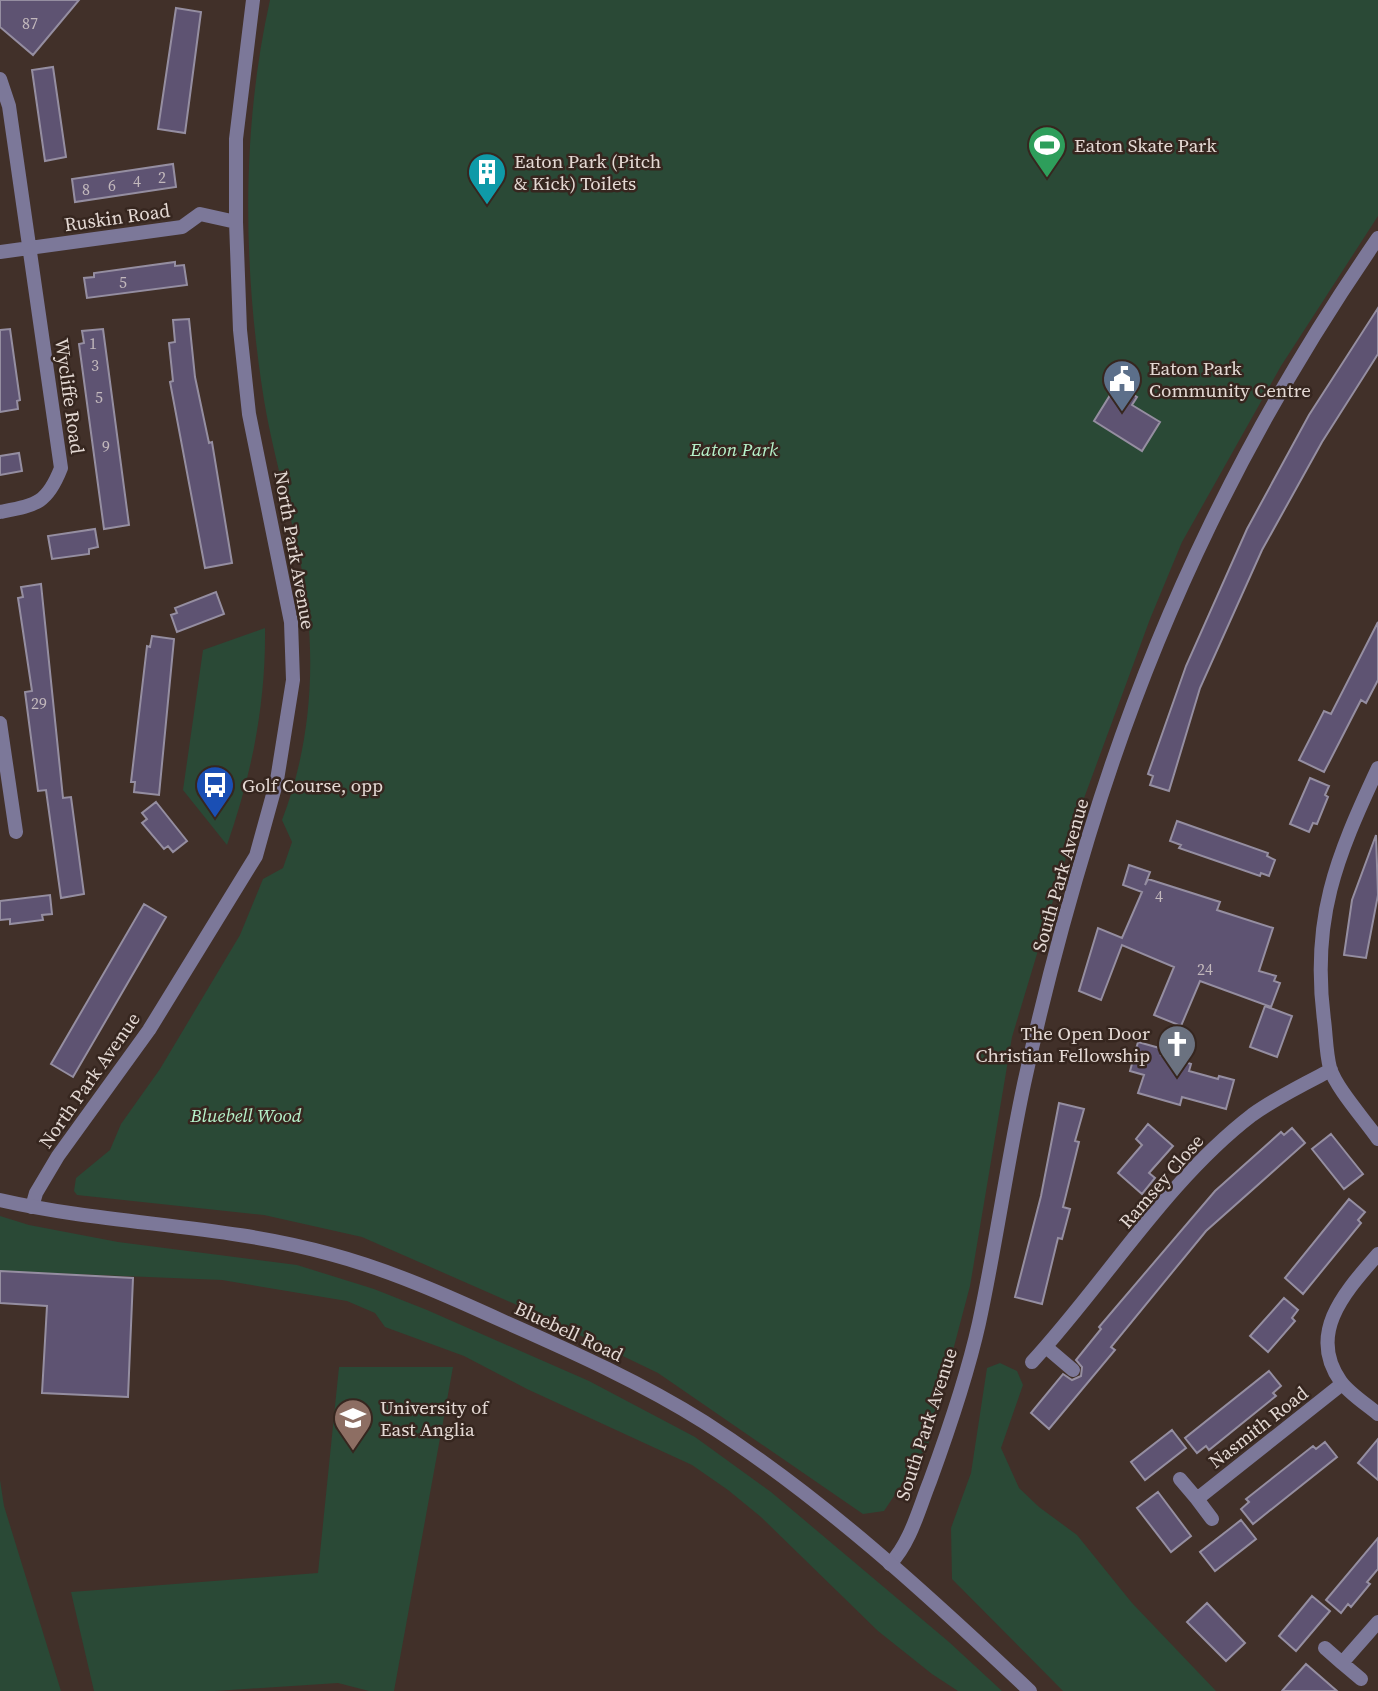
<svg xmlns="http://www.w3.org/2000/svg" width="1378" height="1691" font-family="'Source Serif 4',serif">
	<rect width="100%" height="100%" fill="#413029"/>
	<path fill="#2a4936" d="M270,0H1378V216L1281,366L1182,542L1150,619L1083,801L1012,1037L970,1286L928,1445L884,1511L863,1514L658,1373L517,1305L362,1237L264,1215L77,1195L74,1191L76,1178L110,1150L121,1124L160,1069L240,935L263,879L283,868L292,842L282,820C314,737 317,647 300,560C289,506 273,454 264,400C243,269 241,130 270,0Z
		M265,628C266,703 252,774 227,845L183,790L203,650Z
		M0,1216L29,1225L118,1242L297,1265L374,1289L427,1310L589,1381L695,1437L771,1492L949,1642L1002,1691H958L932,1674L878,1631L761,1517L728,1490L692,1465L527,1389L464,1356L385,1327L375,1313L347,1301L222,1280L0,1271Z
		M1000,1363L1017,1371L1023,1385L1001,1448L1019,1488L1039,1507L1077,1535L1132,1603L1216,1691H1063L952,1579L951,1528L971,1473L987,1368Z
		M339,1367H453L394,1691H369L338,1683L215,1691H94L71,1592L318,1573Z
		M0,1480L4,1506L61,1691H0Z"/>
	<path fill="#5e5372" stroke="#958ea1" stroke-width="2" d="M0,0H79L33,55L0,27Z
		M176,8L201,12L185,133L158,129Z
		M53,67L66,157L45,161L32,70Z
		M173,164L176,187L75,202L72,179Z
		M175,262V266L184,265L187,285L87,298L84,278L94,277V273Z
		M1378,308V354L1322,442L1262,550L1200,688L1169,791L1150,785L1153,776L1148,774L1186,666L1247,529L1309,415Z
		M189,319L195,377L209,443L212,442L232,563L205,568L170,382L173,381L169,343L175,342L173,320Z
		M10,329L20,400L17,401L18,409L0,412V330Z
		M103,329L129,525L104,529L79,344L84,343L82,331Z
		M1117,384L1137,397L1132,405L1160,422L1142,451L1094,421Z
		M19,453L22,471L0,475V456Z
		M95,529L98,547L89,549V554L52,559L48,536Z
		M41,584L63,798L71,797L84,894L61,898L46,790L38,791L25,692L32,691L18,598L23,597L21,587Z
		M216,592L224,614L177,632L171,615L177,613L175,608Z
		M1378,622V680L1366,703L1361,700L1324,772L1299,760L1324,711L1331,714Z
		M152,636L174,639L159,795L134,792L135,782H131L147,646L150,647Z
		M1310,778L1329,786L1325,795L1328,797L1317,824L1313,823L1309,832L1290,824Z
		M156,802L187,841L173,852L168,846L164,849L142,823L147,819L142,813Z
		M1177,821L1268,853L1267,856L1275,860L1269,876L1261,873L1260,876L1179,848L1181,845L1170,841Z
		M1376,835L1378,895L1366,958L1344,955L1352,900Z
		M1129,865L1150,872L1145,885L1148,879L1220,902L1217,910L1273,928L1259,971L1276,976L1274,981L1280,983L1271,1007L1200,981L1181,1026L1154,1015L1174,967L1122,945L1101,1000L1079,991L1098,928L1122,938L1142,892L1123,885Z
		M50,895L52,914L42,915L43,920L10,924V919L0,920V901Z
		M144,904L166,917L73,1077L51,1064Z
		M1265,1006L1292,1016L1277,1057L1250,1047Z
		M1138,1042L1163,1049L1161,1055L1191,1064L1189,1071L1218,1079L1219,1076L1234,1080L1226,1109L1182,1097L1180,1105L1138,1093L1144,1075L1130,1071Z
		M1059,1103L1084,1109L1075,1141L1079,1142L1063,1207L1070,1209L1062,1239L1058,1238L1042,1304L1015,1297L1041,1196Z
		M1148,1124L1173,1146L1149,1173L1155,1178L1142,1194L1118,1173L1142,1145L1136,1139Z
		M1292,1128L1305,1143L1206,1231L1111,1347L1115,1350L1049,1429L1031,1413L1063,1374L1072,1380L1081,1376L1082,1367L1076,1360L1101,1329L1099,1327L1215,1191L1281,1132L1284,1135Z
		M1331,1134L1363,1174L1344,1189L1312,1149Z
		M1349,1199L1365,1212L1358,1220L1361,1223L1303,1294L1285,1278Z
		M0,1271L133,1278L128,1397L42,1393L47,1306L0,1303Z
		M1284,1298L1298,1310L1292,1318L1295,1321L1268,1352L1250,1336Z
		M1269,1371L1281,1386L1273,1393L1276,1396L1209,1450L1206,1446L1197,1453L1185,1438Z
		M1172,1430L1186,1448L1145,1480L1131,1462Z
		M1378,1439V1480L1358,1463Z
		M1325,1442L1337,1457L1253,1524L1241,1509L1249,1502L1246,1499L1313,1446L1316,1449Z
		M1158,1492L1191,1536L1171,1552L1137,1508Z
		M1241,1520L1256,1539L1215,1571L1200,1552Z
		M1378,1538V1569L1367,1582L1370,1584L1351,1607L1348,1604L1341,1613L1326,1600Z
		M1312,1596L1330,1611L1296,1651L1279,1636Z
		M1207,1603L1245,1643L1226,1661L1187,1622Z
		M1306,1664L1337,1691H1282Z"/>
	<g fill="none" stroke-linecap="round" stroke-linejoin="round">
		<path stroke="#7c7899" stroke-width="14" d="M0,79L9,106L61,468C47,504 36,505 0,512
			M0,252L182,227L200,214L236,222
			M0,723L16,832
			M1378,768C1336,858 1311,919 1324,1020C1326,1035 1326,1053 1330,1068C1336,1088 1365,1120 1378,1139
			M32,1207L36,1193L58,1156L149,1030L256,856L277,780L293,680L291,622L249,414L240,330L236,222V139L253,0
			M1378,1254C1346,1291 1306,1333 1341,1382C1350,1394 1366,1404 1378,1414
			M1046,1347L1073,1370
			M1032,1362C1105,1283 1166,1181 1252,1115C1277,1097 1304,1084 1331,1070
			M1180,1479L1197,1499L1342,1384
			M1197,1499L1212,1519
			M890,1564C911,1542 919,1508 930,1481C949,1429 967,1377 979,1323C996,1244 1007,1164 1024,1084C1042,1001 1064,917 1089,835C1155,618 1249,425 1378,238
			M1325,1648L1342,1663L1378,1622
			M1342,1663L1361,1679"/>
		<path stroke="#7c7899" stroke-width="14" d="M0,1200C109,1225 223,1224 330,1254C390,1270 448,1296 505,1322C573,1352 642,1383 704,1422C823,1498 928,1595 1030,1691"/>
	</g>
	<defs>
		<symbol id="stadium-pin" viewBox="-11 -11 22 30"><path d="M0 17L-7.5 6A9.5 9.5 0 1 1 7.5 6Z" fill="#2e9e5b" stroke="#36261f"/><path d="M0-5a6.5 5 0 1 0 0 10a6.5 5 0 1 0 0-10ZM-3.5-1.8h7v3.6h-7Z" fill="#fff"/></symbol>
		<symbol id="building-pin" viewBox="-11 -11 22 30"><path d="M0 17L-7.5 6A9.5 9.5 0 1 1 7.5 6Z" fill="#0f9aa8" stroke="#36261f"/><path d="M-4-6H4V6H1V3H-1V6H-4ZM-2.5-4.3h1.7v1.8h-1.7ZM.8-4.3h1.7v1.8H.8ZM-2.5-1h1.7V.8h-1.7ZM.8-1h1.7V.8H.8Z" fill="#fff"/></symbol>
		<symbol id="civic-pin" viewBox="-11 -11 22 30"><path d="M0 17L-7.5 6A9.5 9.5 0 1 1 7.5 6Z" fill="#5c6f8a" stroke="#36261f"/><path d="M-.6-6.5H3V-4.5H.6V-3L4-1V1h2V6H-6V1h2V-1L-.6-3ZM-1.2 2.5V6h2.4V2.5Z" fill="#fff"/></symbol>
		<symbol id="bus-pin" viewBox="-11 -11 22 30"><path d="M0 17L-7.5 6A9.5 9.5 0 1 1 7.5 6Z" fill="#1a4fb4" stroke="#36261f"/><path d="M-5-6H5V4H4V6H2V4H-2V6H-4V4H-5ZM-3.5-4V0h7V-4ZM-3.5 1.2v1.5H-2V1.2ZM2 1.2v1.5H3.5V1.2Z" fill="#fff"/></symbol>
		<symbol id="church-pin" viewBox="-11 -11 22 30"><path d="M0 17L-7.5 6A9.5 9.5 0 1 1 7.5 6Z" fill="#6b7280" stroke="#36261f"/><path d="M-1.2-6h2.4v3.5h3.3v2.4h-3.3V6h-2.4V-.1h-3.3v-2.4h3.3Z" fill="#fff"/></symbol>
		<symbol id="university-pin" viewBox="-11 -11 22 30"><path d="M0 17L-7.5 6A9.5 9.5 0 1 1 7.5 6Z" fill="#8d6e63" stroke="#36261f"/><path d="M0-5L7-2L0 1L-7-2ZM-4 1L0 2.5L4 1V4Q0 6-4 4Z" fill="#fff"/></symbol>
	</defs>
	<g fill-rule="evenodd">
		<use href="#stadium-pin" x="1025" y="123" width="44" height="60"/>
		<use href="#building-pin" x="465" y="150" width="44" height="60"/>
		<use href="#civic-pin" x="1100" y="357" width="44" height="60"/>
		<use href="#bus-pin" x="193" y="763" width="44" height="60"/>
		<use href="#church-pin" x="1155" y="1022" width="44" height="60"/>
		<use href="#university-pin" x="331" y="1396" width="44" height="60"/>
	</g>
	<g text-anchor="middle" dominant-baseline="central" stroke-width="5" stroke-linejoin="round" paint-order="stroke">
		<g font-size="16" fill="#c2b8bc">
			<text x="30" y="23">87</text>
			<text x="162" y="177">2</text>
			<text x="137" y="181">4</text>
			<text x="112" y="185">6</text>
			<text x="86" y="189">8</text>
			<text x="123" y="282">5</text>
			<text x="93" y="343">1</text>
			<text x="95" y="365">3</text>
			<text x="99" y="397">5</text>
			<text x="106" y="446">9</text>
			<text x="39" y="703">29</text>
			<text x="1159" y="896">4</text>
			<text x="1205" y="969">24</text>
		</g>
		<g font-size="19" fill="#e4d9d4" stroke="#36261f" text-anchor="start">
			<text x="1074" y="145">Eaton Skate Park</text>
			<text x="514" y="161">Eaton Park (Pitch<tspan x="514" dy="22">&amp; Kick) Toilets</tspan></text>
			<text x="1149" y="368">Eaton Park<tspan x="1149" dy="22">Community Centre</tspan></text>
			<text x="242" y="785">Golf Course, opp</text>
			<text x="1150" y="1033" text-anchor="end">The Open Door<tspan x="1150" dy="22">Christian Fellowship</tspan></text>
			<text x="380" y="1407">University of<tspan x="380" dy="22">East Anglia</tspan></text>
		</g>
		<g font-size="19" fill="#e4d9d4" stroke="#36261f">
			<text transform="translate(117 217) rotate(-8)">Ruskin Road</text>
			<text transform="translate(70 396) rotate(82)">Wycliffe Road</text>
			<text transform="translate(295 550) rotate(80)">North Park Avenue</text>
			<text transform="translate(1060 875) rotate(-74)">South Park Avenue</text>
			<text transform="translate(89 1080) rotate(-55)">North Park Avenue</text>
			<text transform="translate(1161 1181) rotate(-49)">Ramsey Close</text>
			<text transform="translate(569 1331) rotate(25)">Bluebell Road</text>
			<text transform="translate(926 1424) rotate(-72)">South Park Avenue</text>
			<text transform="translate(1258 1427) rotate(-38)">Nasmith Road</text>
		</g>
		<g font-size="19" font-style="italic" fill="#b6f2ca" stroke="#36261f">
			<text x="734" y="449">Eaton Park</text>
			<text x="246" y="1115">Bluebell Wood</text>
		</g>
	</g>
</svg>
